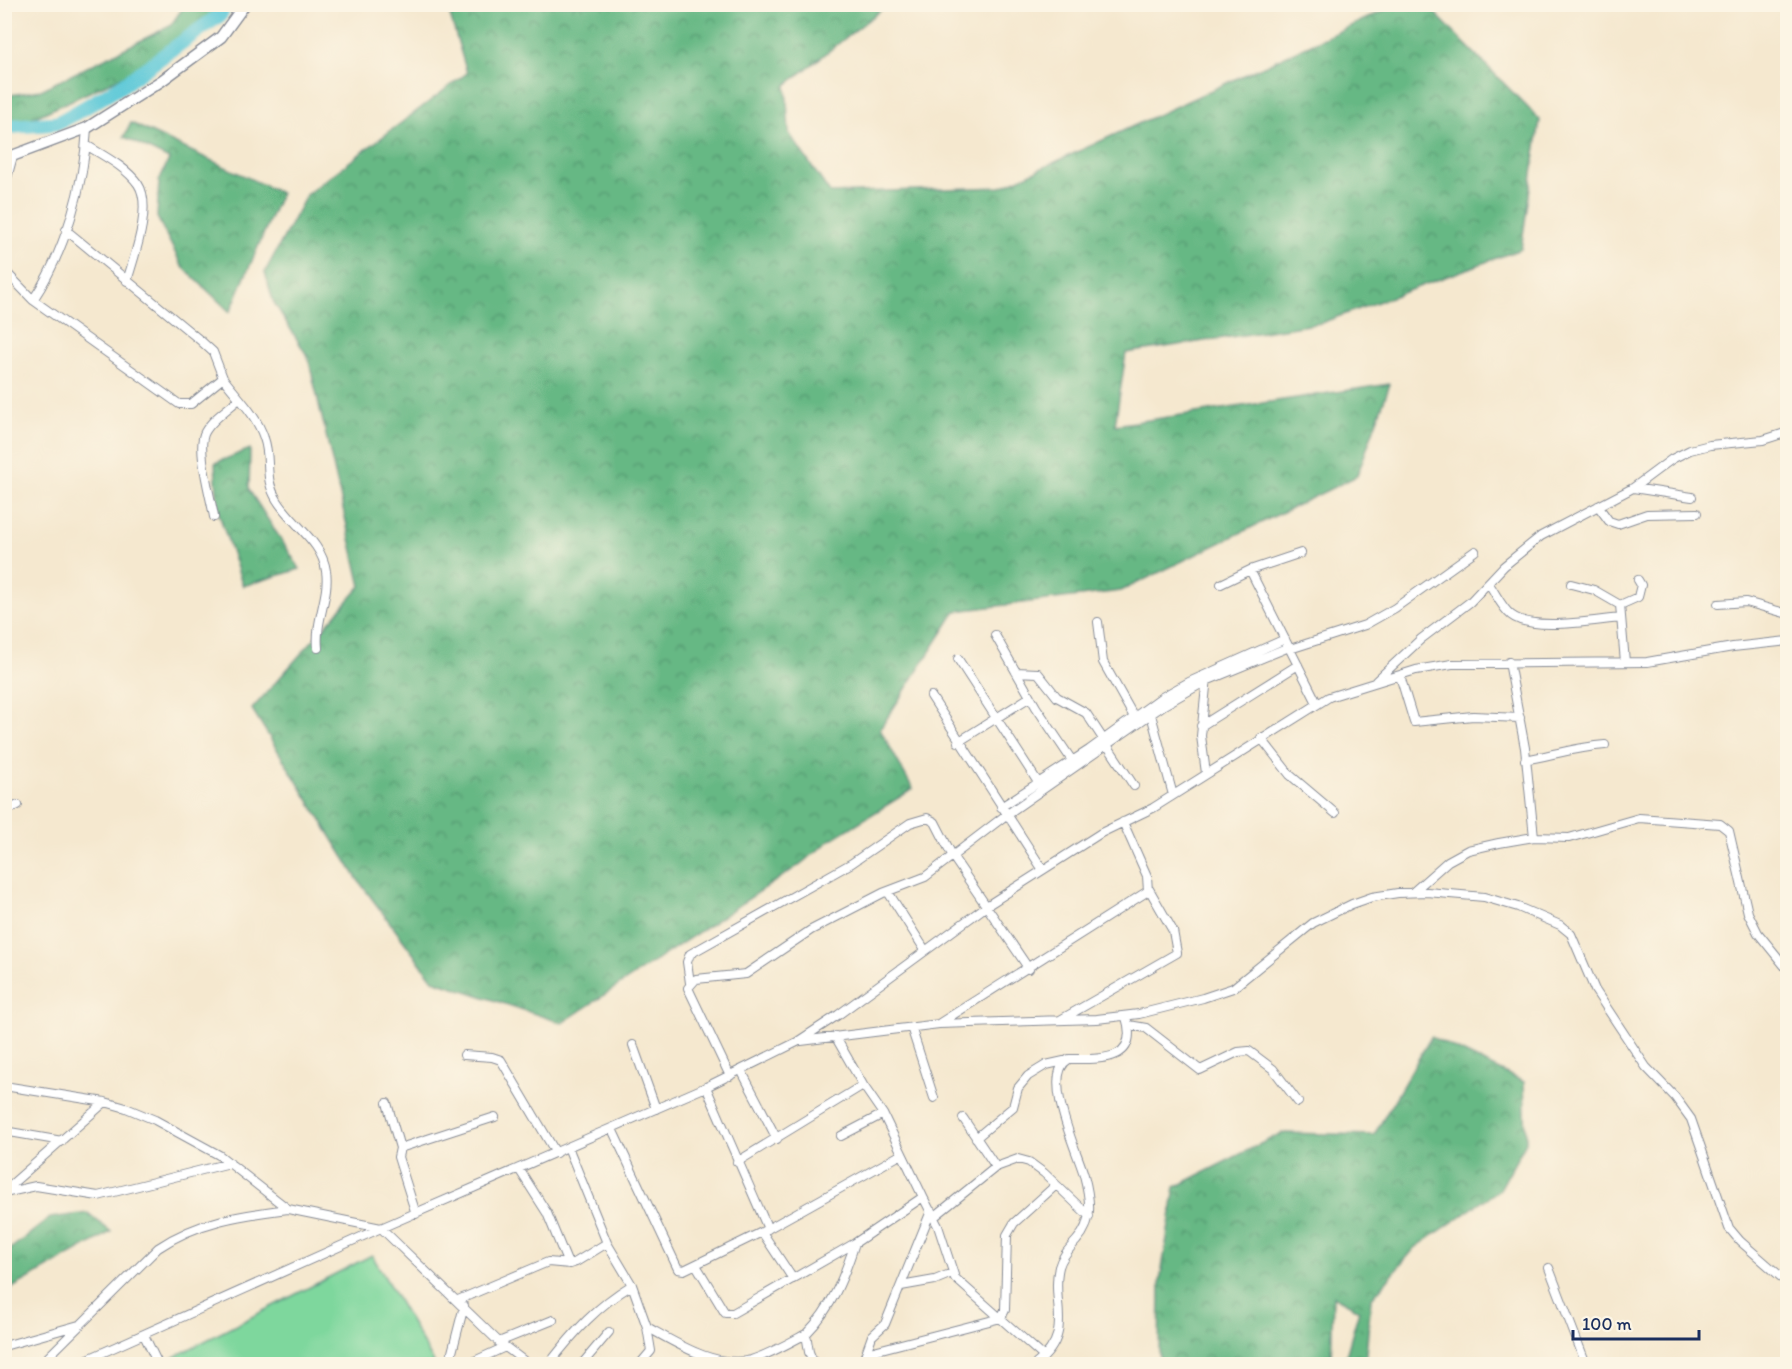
<svg xmlns="http://www.w3.org/2000/svg" width="1792" height="1369" font-family="Itim,sans-serif">
	<defs>
		<pattern id="forest-crowns" width="20" height="18" patternUnits="userSpaceOnUse" patternTransform="scale(1.5)"><rect width="20" height="18" fill="#66b884"/><path d="M2 6a3 3 0 1 1 6 0M12 15a3 3 0 1 1 6 0" fill="none" stroke="#53966f"/></pattern>
	</defs>
	<rect width="100%" height="100%" fill="#fcf5e5"/>
	<filter id="ink" filterUnits="userSpaceOnUse"><feTurbulence type="fractalNoise" baseFrequency=".0167" numOctaves="2"/><feDisplacementMap in="SourceGraphic" scale="12" xChannelSelector="R" yChannelSelector="G"/><feConvolveMatrix kernelMatrix="1 2 1 2 8 2 1 2 1" color-interpolation-filters="sRGB"/></filter>
	<filter id="wash" filterUnits="userSpaceOnUse"><feTurbulence type="fractalNoise" baseFrequency=".008" numOctaves="4" result="noise"/><feDisplacementMap in="SourceGraphic" scale="24" xChannelSelector="R" yChannelSelector="G"/><feGaussianBlur stdDeviation="1.35" result="paint"/><feColorMatrix in="noise" values="0 0 0 0 0 0 0 0 0 0 0 0 0 0 0 0 0 1.4 0 .05"/><feComposite in="paint" operator="in"/></filter>
	<g filter="url(#wash)">
		<rect width="100%" height="100%" fill="#f5e8cf"/>
		<path fill="#7ed79d" stroke="#4c837e" stroke-width="1.5" d="M372,1255L435,1364H165L164,1362Z"/>
		<path fill="url(#forest-crowns)" stroke="#407471" stroke-width="1.5" d="M185,5H230L165,57L5,131V96L41,90L170,26Z
			M447,5H887L786,85L789,133L830,193L1001,187L1396,5H1427L1540,120L1521,249L1321,323L1126,353L1115,425L1390,384L1357,476L1121,591L956,611L880,729L913,789L832,839L798,866L562,1023L433,980L358,880L252,709L361,586L308,357L273,301L265,272L307,194L467,73Z
			M131,123L281,193L230,312L182,266L157,217L159,181L169,159L124,137Z
			M250,449L249,490L300,569L243,586L218,511L215,463Z
			M1431,1037L1524,1082L1526,1142L1500,1189L1415,1248L1371,1299L1365,1364H1346V1356L1359,1310L1333,1296L1331,1364H1159L1160,1282L1175,1187L1282,1133L1374,1135Z
			M88,1213L111,1232L5,1292V1253L50,1218Z"/>
		<g fill="none" stroke-linecap="round" stroke-linejoin="round">
			<path stroke="#5ec9d8" stroke-width="15" d="M4,127L58,123L120,87L220,15L226,4"/>
		</g>
	</g>
	<g filter="url(#ink)">
		<g fill="none" stroke-linecap="round" stroke-linejoin="round">
			<defs>
				<path id="minor" d="M86,145C104,156 126,167 138,184C153,206 134,257 127,281
					M4,189L13,156
					M4,270L33,300L179,404H191L223,378L213,352L201,341L66,230
					M33,300C65,252 84,186 87,128
					M223,378C238,398 256,414 264,438C272,460 263,478 277,500C292,525 322,541 326,571C330,595 315,620 318,648
					M1633,488L1692,497
					M1598,506L1609,521L1618,524L1647,514L1697,513
					M214,517C211,498 196,448 205,432C212,419 228,409 239,399
					M1250,570L1317,703
					M1221,584L1250,570L1301,553
					M1489,584C1496,594 1502,608 1511,615C1532,632 1595,620 1621,618
					M1571,584L1594,590L1620,605
					M1718,604L1746,602L1788,614
					M1098,622L1103,662L1134,717
					M995,635L1036,707L1075,765
					M1290,649L1365,625L1395,608L1475,551
					M958,659L1041,787
					M1509,662L1525,748L1534,837
					M1625,662L1620,605L1638,597L1641,585L1638,580
					M1016,672L1038,673L1057,697L1086,713L1134,786
					M1400,676L1414,722L1473,716L1520,718
					M1376,681L1421,639L1470,602L1504,566L1541,536L1633,488L1672,459L1690,450L1710,445L1763,440L1788,432
					M931,696L1043,870
					M1150,711L1173,795
					M1201,726L1298,665
					M1261,738L1290,775L1335,813
					M958,742L1030,697
					M1525,760C1552,755 1578,747 1605,745
					M1206,773L1201,736L1207,677
					M1001,807L1089,750L1162,697L1189,682L1285,639
					M4,812L18,805
					M888,892L925,950
					M1413,892L1448,861L1468,850L1499,843L1534,837L1569,838L1639,818L1720,824L1729,831L1748,913L1758,933L1788,970
					M690,983L687,962L690,954L852,863L910,823L927,818L935,822L953,857L1029,969
					M1060,1020L1177,953L1173,931L1149,889
					M940,1023L1148,891L1147,876L1123,822
					M1129,1025L1146,1028L1200,1070L1238,1052L1249,1051L1273,1069L1298,1102
					M911,1027L934,1098
					M801,1041L939,1024L1097,1019L1139,1014L1203,998L1233,988L1313,923L1352,904L1372,897L1398,893L1427,892L1484,897L1518,907L1560,925L1571,934L1595,990L1646,1067L1675,1097L1691,1119L1729,1228L1740,1241L1788,1283
					M633,1045L656,1109
					M464,1055L492,1057L501,1060L556,1153
					M741,1070L777,1139
					M730,1076L688,988L696,979L746,974L811,930L883,893L925,877L1006,815L1164,705L1206,681L1289,647
					M4,1086L105,1102L126,1108L155,1120L219,1155L288,1209L381,1228L499,1342L528,1364
					M706,1087L768,1229
					M387,1103L400,1148
					M963,1118L996,1167
					M612,1129L678,1269L684,1270L762,1232L902,1154
					M4,1131L62,1141
					M841,1136L883,1114
					M976,1138L1013,1107L1018,1088L1028,1076L1046,1065L1064,1061
					M568,1147L607,1243L632,1285L647,1327L651,1351L640,1364
					M737,1162L863,1085
					M519,1169L547,1213L568,1264
					M4,1191L105,1102
					M4,1193L36,1186L98,1196L230,1163
					M923,1197L938,1226L955,1278L1044,1357
					M416,1214L398,1157L400,1148L495,1117
					M934,1217L996,1167L1018,1159L1029,1162L1044,1173L1089,1216
					M762,1232L793,1279
					M696,1265L725,1313H733L855,1243L923,1197L883,1114L863,1085L835,1036
					M1549,1268L1586,1364
					M901,1286L935,1280L952,1273
					M458,1300L548,1262L570,1264L576,1262L607,1243
					M647,1327C676,1343 716,1369 751,1360C770,1354 789,1343 806,1334
					M144,1335L158,1364
					M499,1342L553,1320
					M4,1346L79,1325
					M866,1353L1001,1318L1005,1310L1007,1235L1014,1223L1056,1185
					M41,1364L158,1248C198,1221 241,1215 288,1209
					M77,1364L381,1228L706,1087L797,1042L838,1015L988,905L1101,833L1153,808L1329,697L1416,670L1452,664L1647,662L1733,647L1788,641
					M449,1364L464,1306
					M468,1364L505,1347
					M549,1364C574,1332 597,1306 632,1285
					M582,1364L609,1332
					M814,1364L809,1352L806,1334C832,1308 844,1277 855,1243
					M862,1364L872,1336L885,1324L931,1211
					M1036,1364C1076,1333 1050,1303 1059,1267C1062,1256 1070,1248 1077,1240C1094,1222 1090,1198 1084,1175C1078,1153 1040,1075 1069,1059C1101,1059 1140,1062 1126,1017"/>
				<path id="major" d="M4,159L87,128L161,81L221,37L245,4"/>
			</defs>
			<use href="#minor" stroke="#888c96" stroke-width="10"/>
			<use href="#major" stroke="#888c96" stroke-width="13"/>
			<use href="#minor" stroke="#fff" stroke-width="8"/>
			<use href="#major" stroke="#fff" stroke-width="10"/>
		</g>
	</g>
	<rect width="1792" height="1369" fill="none" stroke="#fcf5e5" stroke-width="24"/>
	<path d="M1573 1330v9h126v-9" fill="none" stroke="#1b2f5e" stroke-width="3"/>
	<text x="1582" y="1330" font-size="18" fill="#1b2f5e" stroke="#fcf5e5" stroke-width="4.5" paint-order="stroke">100 m</text>
</svg>
